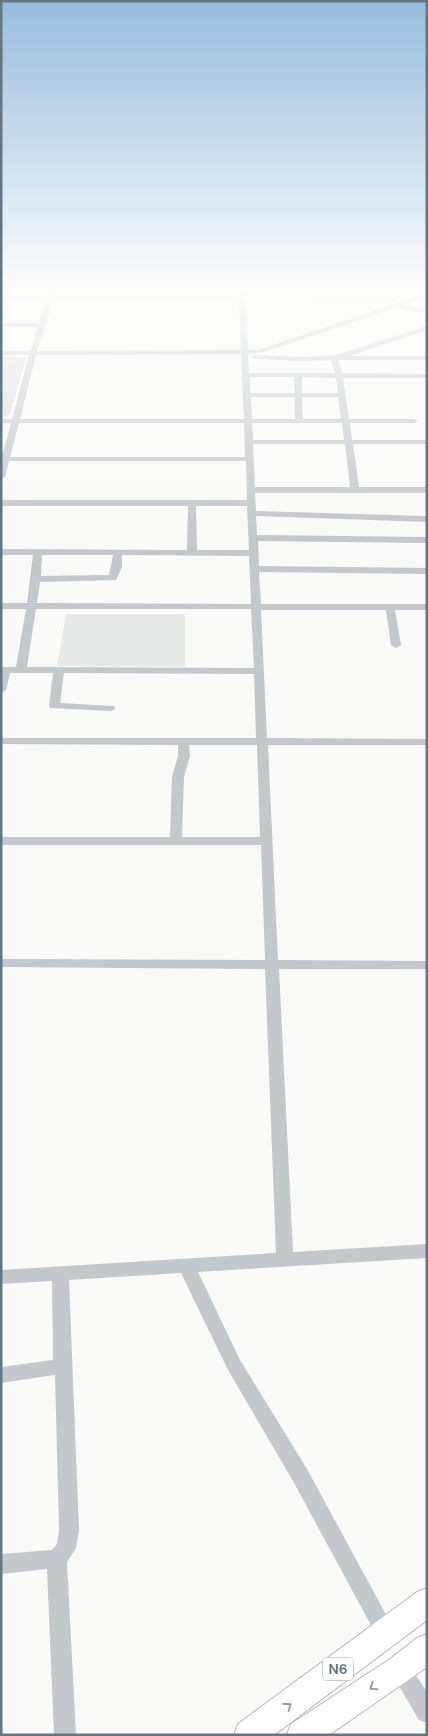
<svg xmlns="http://www.w3.org/2000/svg" width="428" height="1736" font-family="'DM Sans',sans-serif">
	<rect width="100%" height="100%" fill="#fafaf8"/>
	<path fill="#e8e9e9" d="M245,288H391L395,302L246,301Z
		M66,614H185V667L57,666Z"/>
	<path fill="#dadfd7" d="M1,356L26,357L10,415L1,417Z"/>
	<g fill="none" stroke-linecap="round" stroke-linejoin="round">
		<defs>
			<path id="highway" d="M427,1588V1620L274,1735H234L238,1724L417,1592Z
				M427,1634V1667L329,1735H287L291,1724L390,1659L417,1638Z"/>
		</defs>
		<use href="#highway" stroke="#b4b9bd" stroke-width="2"/>
		<path fill="#c3c8cc" fill-rule="evenodd" d="M50,288H56L54,296H239V288H245L248,350H258L427,293V297L403,305L427,309V313L396,308L261,353L248,354L249,373H335L331,360L307,361L255,359L251,357L255,355L307,357L336,355L427,326V330L350,356H427V360H338L342,373L427,374V378H343L349,419H414L418,421L414,423H350L352,440H427V444H353L359,487H427V493H255L256,511L427,516V522L256,516L257,535L427,537V543L258,541L259,566L427,568V574L259,572L261,604H427V610H395L401,645L396,648L391,645L386,610H261L267,738L427,739V745H268L278,960L427,961V969H279L293,1252L427,1244V1258L198,1272L240,1360L307,1469L396,1633L393,1640L386,1643L379,1640L293,1481L228,1370L181,1273L69,1280L79,1530L76,1548L67,1562L76,1735H54L47,1569L1,1574V1554L52,1550L57,1544L59,1530L55,1375L1,1383V1367L53,1360L52,1281L1,1284V1270L276,1253L265,969L1,967V959L265,960L261,845H1V837H170L172,777L178,756V745L1,744V738H256L254,674L64,673L60,703L114,706L115,708L114,710L110,711L50,708L49,706L53,673H10L6,690L1,693V667H16L26,609H1V603H27L33,555H1V549L187,550L188,506H1V500H247L246,461H9L5,477L1,479V460L11,423H1V419H12L29,355H1V351H30L38,327H1V323H39L46,300H1V296H47ZM53,300H239L241,350L37,351ZM241,354L244,419H20L36,355ZM250,377H294L295,393H250ZM302,377L336,378L338,393H302ZM251,397H295V419H252ZM302,397H338L341,419H303ZM19,423H244L245,457H10ZM252,423H342L344,440H253ZM253,444H345L350,487H255ZM196,506H247L249,550H197ZM42,555H113L109,575L41,576ZM122,555L249,556L251,604L37,603L40,582L116,580L122,567ZM36,609H251L254,668L27,667ZM189,745H257L260,837H182L184,777L190,756Z
			M400,1658L407,1662L427,1692V1723L419,1720L393,1676L389,1669L393,1662Z"/>
		<use href="#highway" fill="#fff" fill-rule="evenodd"/>
	</g>
	<defs><path id="oneway-chevron" d="M-2-3.5L2.5 0L-2 3.5" fill="none" stroke-width="1.6" stroke-linecap="round" stroke-linejoin="round" transform="scale(1.25)"/></defs>
	<g stroke="#939fa8">
		<use href="#oneway-chevron" transform="translate(373 1687) rotate(146)"/>
		<use href="#oneway-chevron" transform="translate(288 1706) rotate(-37)"/>
	</g>
	<linearGradient id="sky" x2="0" y2="1"><stop stop-color="#96bcdc"/><stop offset="0.54" stop-color="#fdfdfc"/><stop offset="1" stop-color="#fdfdfc" stop-opacity="0"/></linearGradient>
	<rect width="428" height="531" fill="url(#sky)"/>
	<g text-anchor="middle" dominant-baseline="central" stroke-width="5" stroke-linejoin="round" paint-order="stroke">
		<rect fill="#fff" stroke="#939fa8" stroke-width="1" x="323" y="1657.5" width="30" height="23" rx="4"/>
		<g font-size="14" font-weight="bold" fill="#657683">
			<text x="338" y="1669">N6</text>
		</g>
	</g>
	<rect width="428" height="1736" fill="none" stroke="#657683" stroke-width="5"/>
</svg>
